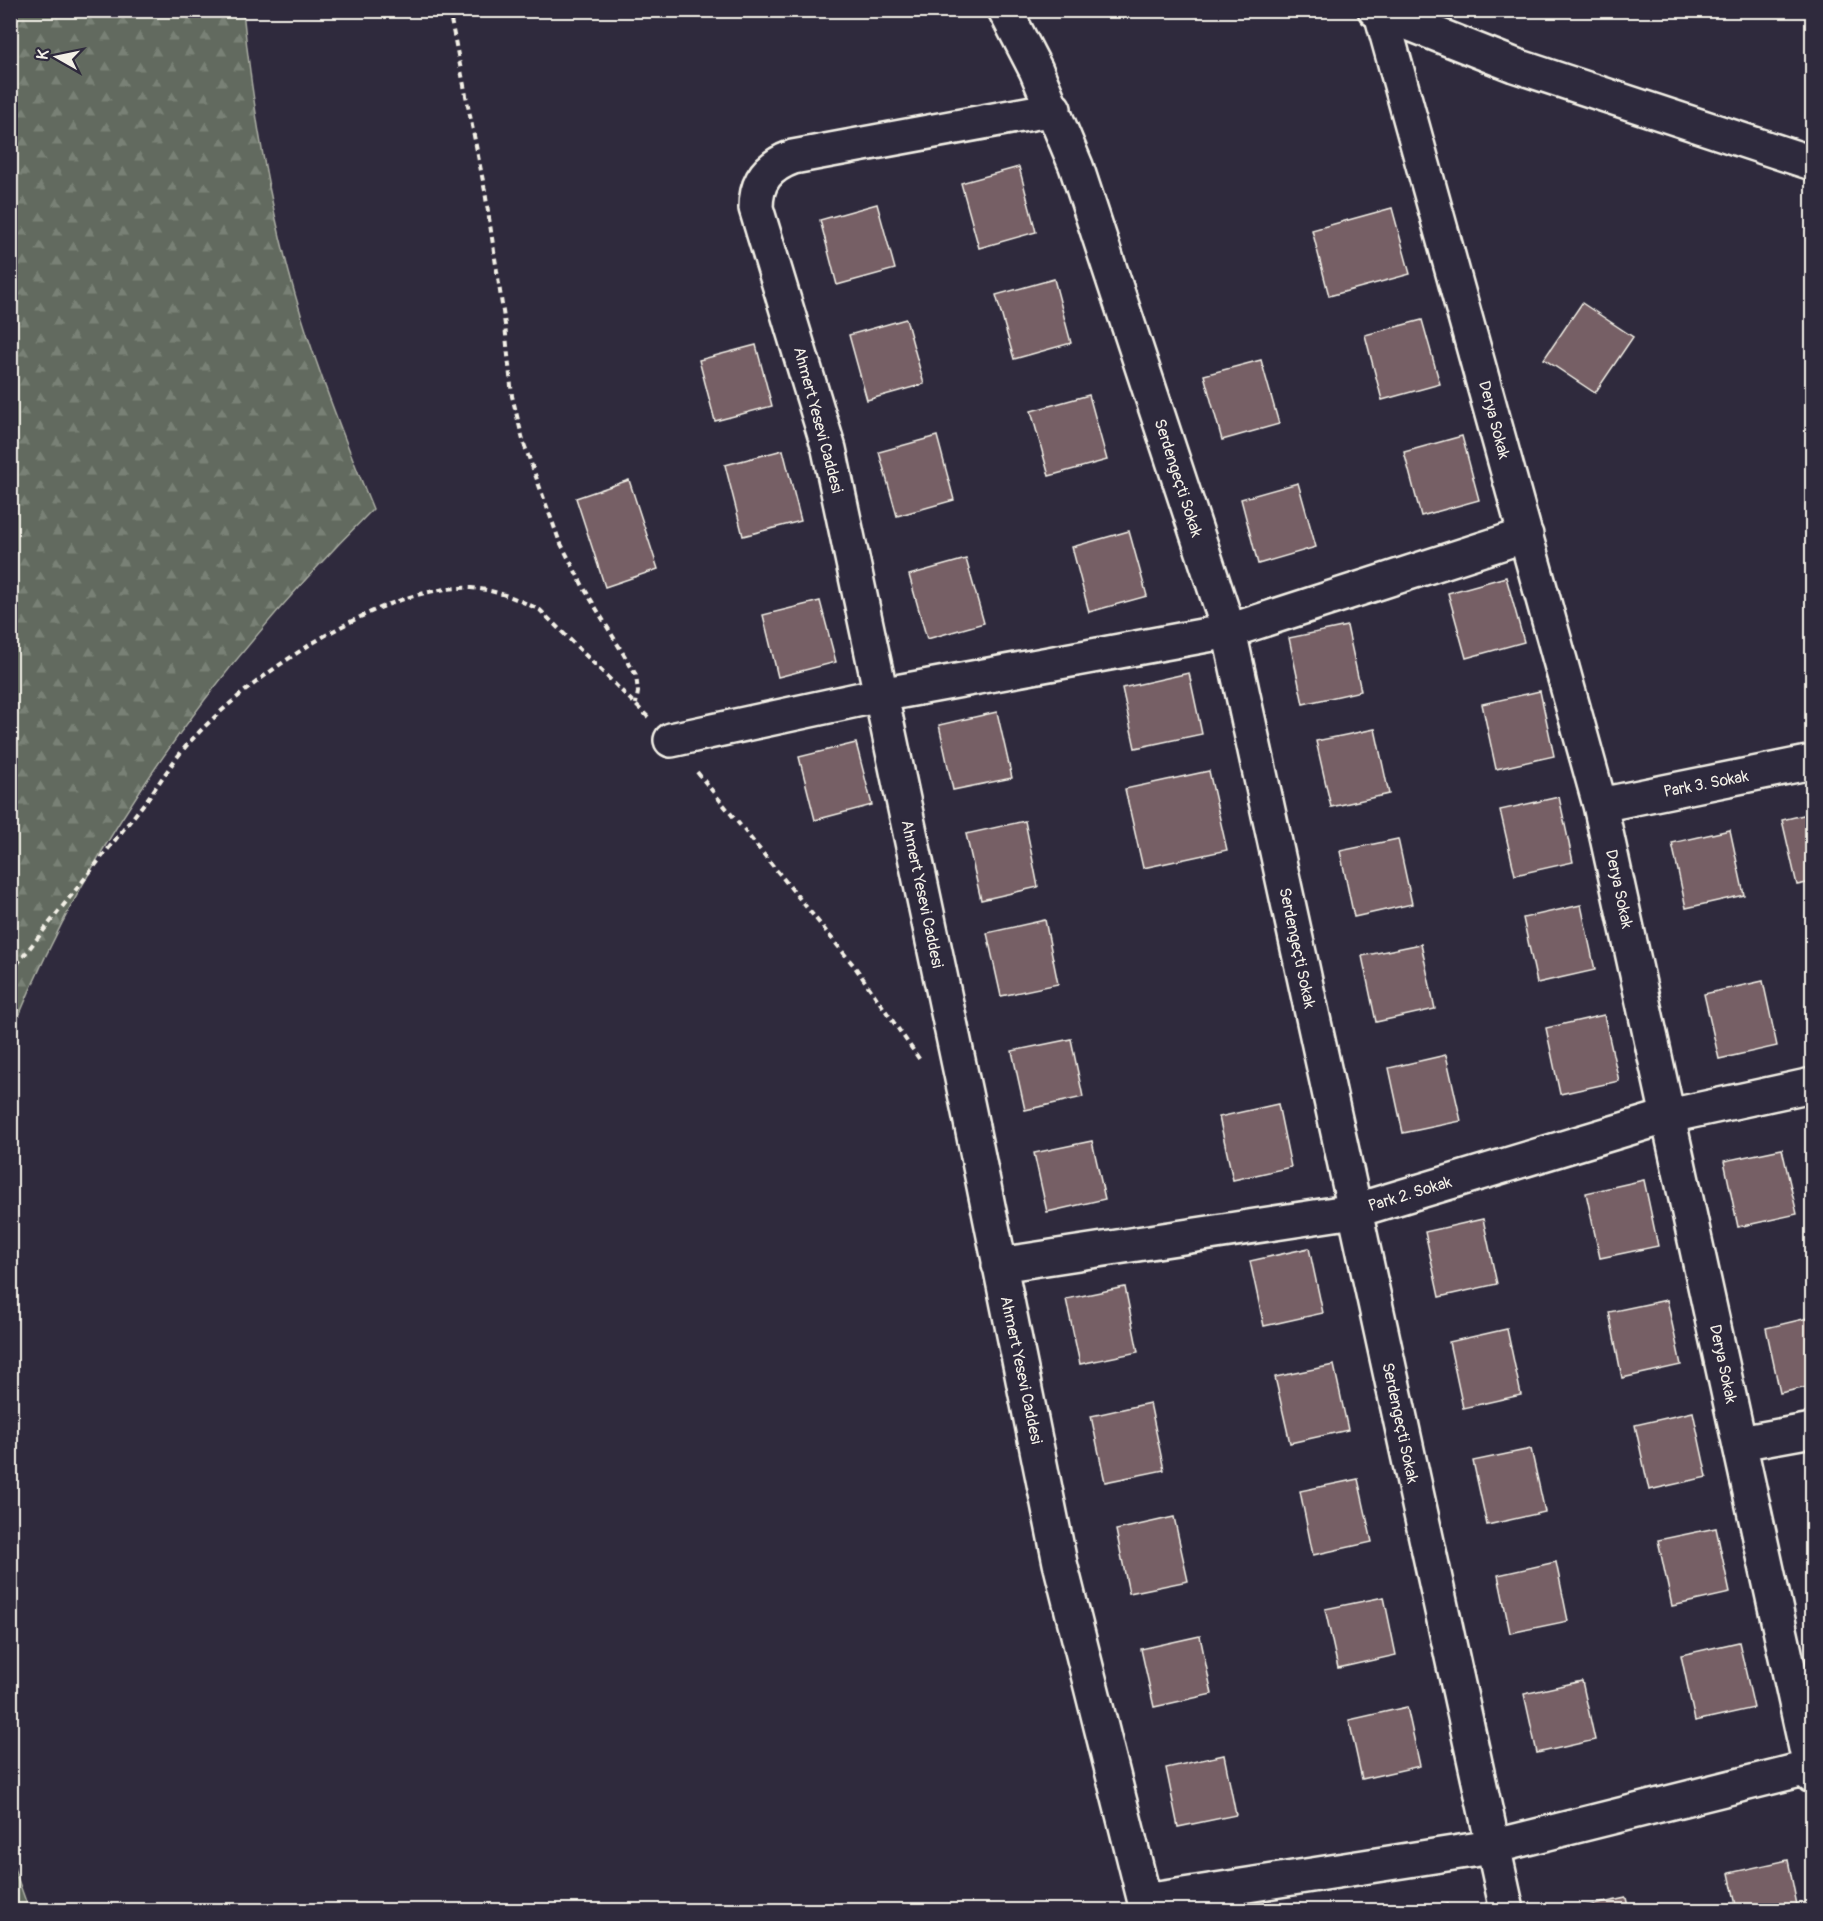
<svg xmlns="http://www.w3.org/2000/svg" width="1823" height="1921" font-family="Pangolin,sans-serif">
	<defs>
		<pattern id="forest-firs" width="22" height="20" patternUnits="userSpaceOnUse" patternTransform="scale(1.5)"><rect width="22" height="20" fill="#626b5f"/><path d="M5 1l3.5 6h-7zM16 11l3.5 6h-7z" fill="#798176"/></pattern>
	</defs>
	<rect width="100%" height="100%" fill="#2f2a3d"/>
	<filter id="ink" filterUnits="userSpaceOnUse"><feTurbulence type="fractalNoise" baseFrequency=".0167" numOctaves="2"/><feDisplacementMap in="SourceGraphic" scale="12" xChannelSelector="R" yChannelSelector="G"/><feConvolveMatrix kernelMatrix="1 2 1 2 8 2 1 2 1" color-interpolation-filters="sRGB"/></filter>
	<g filter="url(#ink)">
		<path fill="url(#forest-firs)" stroke="#abaea4" stroke-width="1.5" d="M11,10L243,11C254,122 274,233 309,340C328,397 350,453 373,509C221,661 91,834 11,1035Z
			M10,1860H11L29,1910H11Z"/>
		<path fill="#765f65" stroke="#f4f1e8" stroke-width="1.5" d="M1019,167L1036,232L979,248L961,183Z
			M877,204L895,269L837,285L820,220Z
			M1392,208L1410,274L1329,296L1312,230Z
			M1054,279L1071,343L1014,359L996,295Z
			M1582,303L1633,337L1595,393L1544,359Z
			M906,319L924,384L867,400L849,335Z
			M1422,320L1440,384L1382,400L1365,335Z
			M756,345L772,406L715,421L699,360Z
			M1261,360L1279,424L1222,440L1204,375Z
			M1089,395L1107,460L1049,476L1031,411Z
			M937,436L954,500L897,516L879,452Z
			M1462,436L1479,500L1421,516L1404,452Z
			M783,450L801,521L743,536L725,465Z
			M629,480L658,569L605,587L576,498Z
			M1298,483L1316,547L1258,564L1241,499Z
			M1129,531L1147,596L1089,612L1072,547Z
			M966,559L984,623L927,639L909,575Z
			M1506,577L1524,642L1466,658L1448,593Z
			M820,601L836,662L778,677L763,615Z
			M1347,626L1361,691L1303,704L1289,638Z
			M1189,673L1202,734L1135,748L1122,688Z
			M1540,691L1554,756L1496,769L1482,704Z
			M997,712L1012,778L953,790L939,725Z
			M1375,729L1389,794L1331,807L1316,741Z
			M856,743L872,805L815,820L799,757Z
			M1209,771L1227,850L1143,868L1125,789Z
			M1559,797L1573,862L1515,875L1500,810Z
			M1812,813V882L1797,885L1782,820Z
			M1025,821L1038,887L981,900L966,834Z
			M1730,830L1744,895L1686,908L1672,843Z
			M1398,839L1412,904L1354,917L1340,851Z
			M1581,905L1595,970L1537,983L1523,918Z
			M1045,920L1058,984L1001,996L987,933Z
			M1421,944L1435,1009L1376,1022L1362,956Z
			M1763,981L1777,1046L1719,1059L1704,994Z
			M1604,1015L1619,1081L1560,1094L1546,1028Z
			M1071,1039L1083,1097L1025,1110L1012,1051Z
			M1446,1055L1461,1121L1403,1133L1389,1068Z
			M1278,1104L1291,1167L1233,1180L1219,1117Z
			M1092,1141L1105,1199L1047,1212L1034,1153Z
			M1782,1149L1797,1214L1738,1227L1724,1161Z
			M1644,1180L1658,1246L1600,1258L1586,1193Z
			M1483,1219L1497,1284L1439,1297L1425,1232Z
			M1309,1248L1323,1313L1264,1326L1250,1261Z
			M1125,1287L1138,1352L1080,1364L1066,1299Z
			M1667,1300L1681,1365L1622,1378L1609,1312Z
			M1812,1317V1386L1780,1393L1766,1328Z
			M1507,1329L1521,1395L1463,1408L1449,1342Z
			M1334,1365L1348,1430L1290,1443L1275,1377Z
			M1150,1403L1164,1470L1105,1482L1091,1416Z
			M1693,1412L1707,1477L1649,1490L1635,1425Z
			M1531,1449L1545,1512L1487,1525L1473,1461Z
			M1358,1479L1372,1542L1313,1555L1300,1491Z
			M1174,1517L1188,1581L1129,1593L1116,1530Z
			M1716,1528L1730,1593L1672,1606L1658,1540Z
			M1556,1562L1568,1621L1510,1633L1498,1575Z
			M1384,1597L1396,1655L1338,1668L1325,1609Z
			M1200,1636L1212,1694L1154,1707L1141,1649Z
			M1739,1642L1754,1708L1695,1721L1681,1655Z
			M1582,1681L1595,1740L1537,1753L1524,1694Z
			M1407,1707L1420,1766L1362,1779L1349,1720Z
			M1224,1755L1236,1815L1178,1827L1166,1768Z
			M1788,1860L1798,1910H1737L1729,1873Z
			M1626,1898L1629,1910H1570Z
			M1447,1904L1448,1910H1417Z"/>
		<g fill="none" stroke-linecap="round" stroke-linejoin="round">
			<defs>
				<path id="street" d="M1005,10L1036,70L1076,166L1229,631L1507,1910
					M1381,13L1600,805L1812,1776
					M1054,109L793,157C768,166 756,181 756,208L829,449L969,1112L1060,1563L1147,1910
					M671,740L880,695L1229,631L1526,535
					M1600,805L1812,762
					M999,1265L1354,1211L1669,1116L1812,1085
					M1740,1443L1812,1430
					M1145,1901L1492,1847L1812,1767"/>
				<path id="secondary" d="M1375,10L1514,65L1812,163"/>
			</defs>
			<use href="#street" stroke="#f4f1e8" stroke-width="38"/>
			<use href="#secondary" stroke="#f4f1e8" stroke-width="38"/>
			<path stroke="#f4f1e8" stroke-width="4" stroke-dasharray="6 4.5" stroke-linecap="butt" d="M449,10L485,191L505,325L512,396L524,444L559,540L584,588L636,675L638,692L636,704
				M697,772L855,967L920,1060
				M10,973C54,917 98,862 142,806C158,786 171,763 188,744C245,680 382,583 471,588C496,590 518,599 540,610L648,717"/>
			<use href="#street" stroke="#2f2a3d" stroke-width="33"/>
			<use href="#secondary" stroke="#2f2a3d" stroke-width="33"/>
		</g>
	</g>
	<g text-anchor="middle" dominant-baseline="central" stroke-width="4.5" stroke-linejoin="round" paint-order="stroke">
		<g font-size="16" fill="#f4f1e8" stroke="#2f2a3d">
			<text transform="translate(818 420) rotate(75)">Ahmert Yesevi Caddesi</text>
			<text transform="translate(1494 420) rotate(75)">Derya Sokak</text>
			<text transform="translate(1178 478) rotate(72)">Serdengeçti Sokak</text>
			<text transform="translate(1706 784) rotate(-11)">Park 3. Sokak</text>
			<text transform="translate(1619 889) rotate(78)">Derya Sokak</text>
			<text transform="translate(922 894) rotate(78)">Ahmert Yesevi Caddesi</text>
			<text transform="translate(1297 948) rotate(78)">Serdengeçti Sokak</text>
			<text transform="translate(1410 1194) rotate(-17)">Park 2. Sokak</text>
			<text transform="translate(1723 1364) rotate(78)">Derya Sokak</text>
			<text transform="translate(1021 1370) rotate(78)">Ahmert Yesevi Caddesi</text>
			<text transform="translate(1400 1423) rotate(78)">Serdengeçti Sokak</text>
		</g>
	</g>
	<rect width="1823" height="1921" fill="none" stroke="#2f2a3d" stroke-width="36"/>
	<rect x="18" y="18" width="1787" height="1885" fill="none" stroke="#f4f1e8" stroke-width="2" filter="url(#ink)"/>
	<g transform="translate(57 57) rotate(279)" stroke="#2f2a3d" stroke-width="4.5" paint-order="stroke">
	<path d="M0-4.5L10 22L0 15L-10 22Z" fill="#f4f1e8"/>
	<text y="-9" font-size="16" font-weight="bold" text-anchor="middle" fill="#f4f1e8">K</text>
	</g>
</svg>
